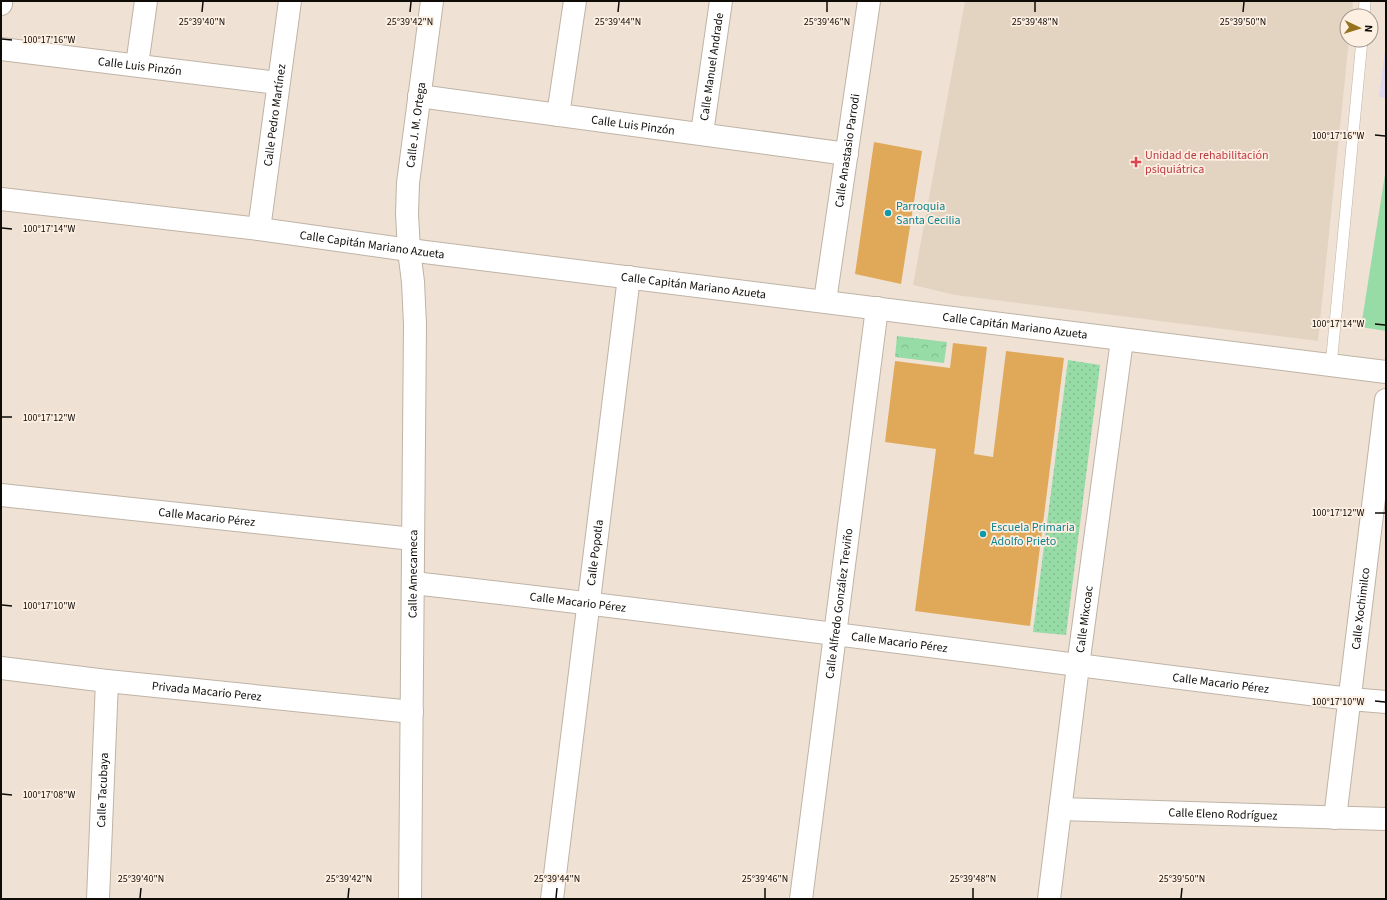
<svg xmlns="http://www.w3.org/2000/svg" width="1387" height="900" font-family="'Source Sans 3',sans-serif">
	<defs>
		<pattern id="grass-dots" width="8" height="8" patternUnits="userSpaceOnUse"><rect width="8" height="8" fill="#97dba6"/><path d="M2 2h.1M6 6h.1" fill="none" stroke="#81bb8d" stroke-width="1.8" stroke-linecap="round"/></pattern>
		<pattern id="park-crowns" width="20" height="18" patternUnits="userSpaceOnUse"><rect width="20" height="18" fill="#97dba6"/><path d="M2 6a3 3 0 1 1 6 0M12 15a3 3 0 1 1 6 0" fill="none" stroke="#81bb8d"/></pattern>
	</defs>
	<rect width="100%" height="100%" fill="#efe2d5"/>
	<path fill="#ded6ec" d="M1386,42V98L1379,97Z"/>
	<path fill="#e3d4c2" d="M965,1H1353L1352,16H1347V40H1349L1318,341L955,295L913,285Z"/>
	<path fill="url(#grass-dots)" d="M1068,360L1100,365L1066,635L1033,632Z"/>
	<path fill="url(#park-crowns)" d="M897,336L947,342L944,363L895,357Z"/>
	<path fill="#97dba6" d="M1386,168V331L1361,327Z"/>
	<path fill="#e0a95a" d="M874,142L922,151L901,284L855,274Z
		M953,343L987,347L974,454L993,457L1006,351L1064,358L1030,626L915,611L936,449L885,442L895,361L950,368Z"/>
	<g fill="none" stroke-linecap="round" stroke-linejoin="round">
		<defs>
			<path id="service" d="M1364,16L1365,1
				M1331,366L1362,40"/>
			<g id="minor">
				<path d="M1,4V1"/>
				<path id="s1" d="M1,49L278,83"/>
				<path d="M137,65L146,1"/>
				<path id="s2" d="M419,96L847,154"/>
				<path d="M558,115L575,1"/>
				<path id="s3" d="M702,133L721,1"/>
				<path id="s4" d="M1,199L259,229L409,250L1386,372"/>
				<path id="s5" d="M259,229L290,1"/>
				<path id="s6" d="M825,301L869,1"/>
				<path id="s7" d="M1,495L413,539"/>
				<path id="s8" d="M413,583C726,618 1037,661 1350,699L1386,702"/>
				<path id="s9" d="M1,668L107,681L412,712"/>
				<path id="s10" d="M1060,809L1386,819"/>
				<path id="s11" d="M1335,818L1386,400"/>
				<path id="s12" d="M98,899L107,681"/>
				<path id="s13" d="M410,899L415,324L413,282L409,250L407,214L408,183L432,1"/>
				<path id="s14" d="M552,899L629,277"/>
				<path id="s15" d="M801,899L877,308"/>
				<path id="s16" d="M1049,899L1078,666L1122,340"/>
			</g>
		</defs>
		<use href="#service" stroke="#bfb3a6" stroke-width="12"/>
		<use href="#minor" stroke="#bfb3a6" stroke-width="24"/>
		<use href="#service" stroke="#fff" stroke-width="11"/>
		<use href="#minor" stroke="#fff" stroke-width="22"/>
	</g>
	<path fill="none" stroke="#0f0b07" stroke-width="1.5" d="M202,12L203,2M410,12L411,2M618,12L619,2M827,12V2M1035,12V2M1243,12L1244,2M2,39L12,40M1375,135L1385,136M2,228L12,229M1375,324L1385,325M2,417H12M1375,513H1385M2,605L12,606M1375,701L1385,702M2,794L12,795M140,898L141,888M348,898L349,888M556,898L557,888M765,898V888M973,898V888M1181,898L1182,888"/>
	<path fill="#e0444e" stroke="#fdefe2" stroke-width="1.5" d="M1134 156h4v4h4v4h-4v4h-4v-4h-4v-4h4z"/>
	<g fill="#0f9aa8" stroke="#fdefe2" stroke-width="1.5">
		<circle cx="888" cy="213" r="4"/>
		<circle cx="983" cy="534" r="4"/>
	</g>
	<g text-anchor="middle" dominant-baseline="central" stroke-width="3.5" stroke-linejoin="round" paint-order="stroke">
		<g font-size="12" fill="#0f0b07" stroke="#fdefe2">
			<text stroke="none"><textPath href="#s1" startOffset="140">Calle Luis Pinzón</textPath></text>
			<text stroke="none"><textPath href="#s3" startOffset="67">Calle Manuel Andrade</textPath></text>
			<text stroke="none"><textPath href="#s5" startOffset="115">Calle Pedro Martínez</textPath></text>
			<text stroke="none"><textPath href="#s2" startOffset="216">Calle Luis Pinzón</textPath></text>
			<text stroke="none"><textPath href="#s13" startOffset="775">Calle J. M. Ortega</textPath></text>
			<text stroke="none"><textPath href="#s6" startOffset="152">Calle Anastasio Parrodi</textPath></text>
			<text stroke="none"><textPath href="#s4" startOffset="374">Calle Capitán Mariano Azueta</textPath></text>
			<text stroke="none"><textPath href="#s4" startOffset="698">Calle Capitán Mariano Azueta</textPath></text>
			<text stroke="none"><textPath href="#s4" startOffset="1022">Calle Capitán Mariano Azueta</textPath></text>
			<text stroke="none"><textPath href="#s7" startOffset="207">Calle Macario Pérez</textPath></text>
			<text stroke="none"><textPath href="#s14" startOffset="349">Calle Popotla</textPath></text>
			<text stroke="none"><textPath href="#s13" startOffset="325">Calle Amecameca</textPath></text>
			<text stroke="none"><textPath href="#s8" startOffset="166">Calle Macario Pérez</textPath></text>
			<text stroke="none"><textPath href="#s15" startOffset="298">Calle Alfredo González Treviño</textPath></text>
			<text stroke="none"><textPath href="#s11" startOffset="211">Calle Xochimilco</textPath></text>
			<text stroke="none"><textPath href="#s16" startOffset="282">Calle Mixcoac</textPath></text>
			<text stroke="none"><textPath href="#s8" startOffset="490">Calle Macario Pérez</textPath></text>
			<text stroke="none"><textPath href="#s8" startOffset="814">Calle Macario Pérez</textPath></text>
			<text stroke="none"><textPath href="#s9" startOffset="207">Privada Macario Perez</textPath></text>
			<text stroke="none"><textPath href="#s12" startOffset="109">Calle Tacubaya</textPath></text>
			<text stroke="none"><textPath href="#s10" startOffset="163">Calle Eleno Rodríguez</textPath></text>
		</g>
		<g font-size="12" fill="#be3a42" stroke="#fdefe2" text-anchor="start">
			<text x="1145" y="155">Unidad de rehabilitación<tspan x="1145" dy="14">psiquiátrica</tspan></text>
		</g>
		<g font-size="12" fill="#0d838f" stroke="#fdefe2" text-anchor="start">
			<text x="896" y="206">Parroquia<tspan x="896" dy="14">Santa Cecilia</tspan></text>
			<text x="991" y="527">Escuela Primaria<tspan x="991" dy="14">Adolfo Prieto</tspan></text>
		</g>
	</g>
	<g font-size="10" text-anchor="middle" fill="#0f0b07" stroke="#fdefe2" stroke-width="3.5" stroke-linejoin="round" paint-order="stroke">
		<text x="202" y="25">25°39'40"N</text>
		<text x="410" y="25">25°39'42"N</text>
		<text x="618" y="25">25°39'44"N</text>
		<text x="827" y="25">25°39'46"N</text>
		<text x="1035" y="25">25°39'48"N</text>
		<text x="1243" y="25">25°39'50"N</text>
		<text x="49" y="43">100°17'16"W</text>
		<text x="1338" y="139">100°17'16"W</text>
		<text x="49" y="232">100°17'14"W</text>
		<text x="1338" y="327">100°17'14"W</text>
		<text x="49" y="421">100°17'12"W</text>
		<text x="1338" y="516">100°17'12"W</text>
		<text x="49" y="609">100°17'10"W</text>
		<text x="1338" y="705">100°17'10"W</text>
		<text x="49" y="798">100°17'08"W</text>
		<text x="141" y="882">25°39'40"N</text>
		<text x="349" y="882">25°39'42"N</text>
		<text x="557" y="882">25°39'44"N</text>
		<text x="765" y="882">25°39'46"N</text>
		<text x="973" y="882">25°39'48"N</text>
		<text x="1182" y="882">25°39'50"N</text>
	</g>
	<rect width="1387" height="900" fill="none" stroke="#0f0b07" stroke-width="4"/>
	<g transform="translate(1359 28) rotate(94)"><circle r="19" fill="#fdefe2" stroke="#9e948a"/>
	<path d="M0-3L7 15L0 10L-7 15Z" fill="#97721c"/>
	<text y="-6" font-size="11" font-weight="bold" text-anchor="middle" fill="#0f0b07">N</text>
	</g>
</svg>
